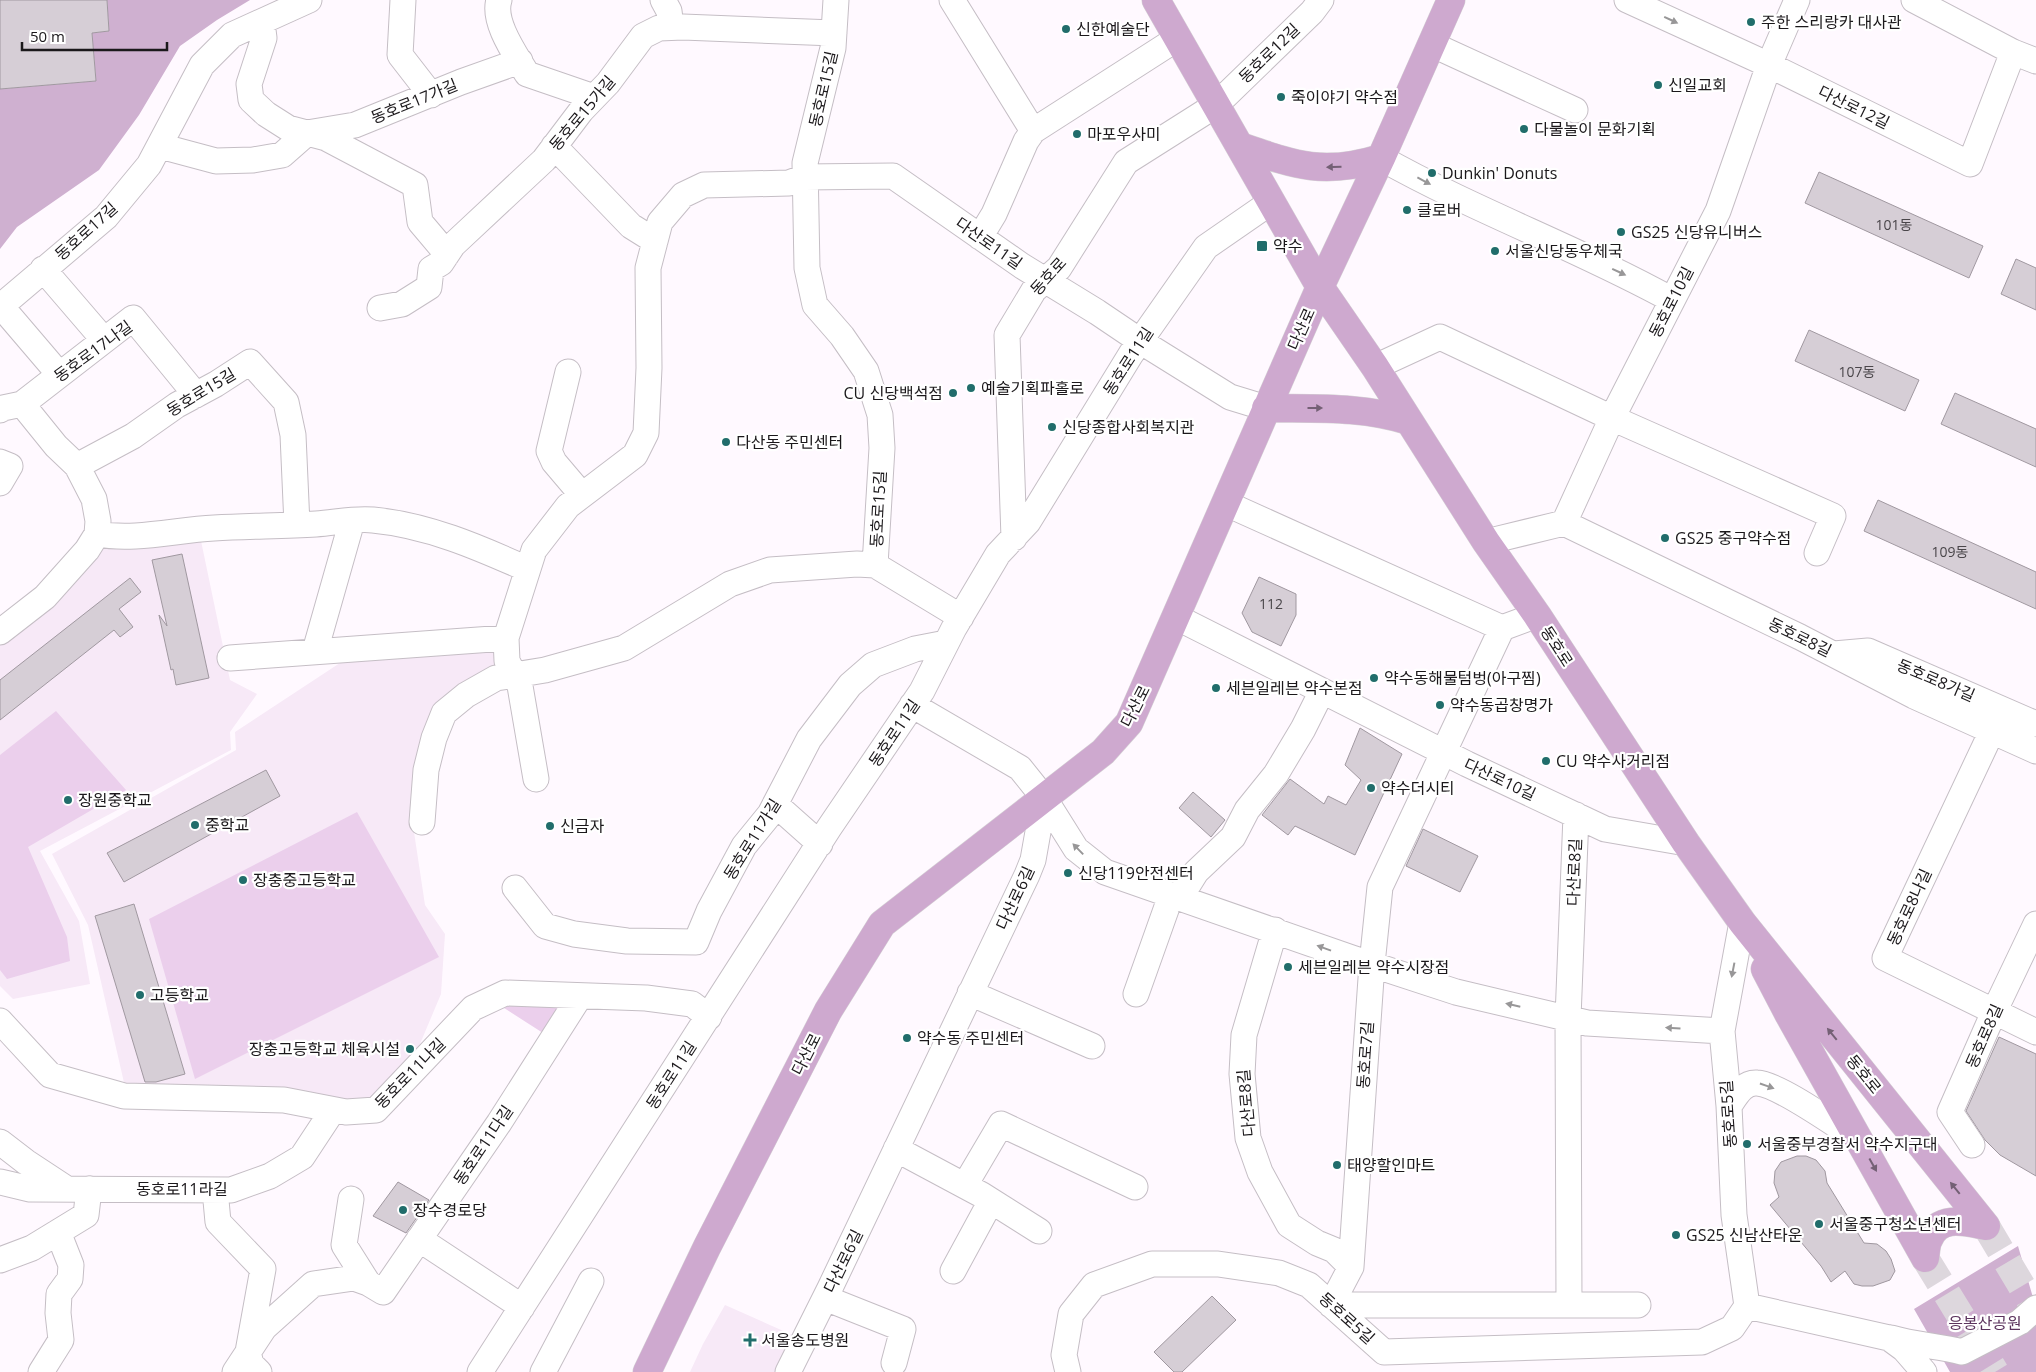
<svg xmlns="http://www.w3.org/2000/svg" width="2036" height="1372" font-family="'Open Sans','Noto Sans KR',sans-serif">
	<rect width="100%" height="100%" fill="#fff9ff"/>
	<path fill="#f7e9f7" d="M200,536L230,680L257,694L230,732L231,750L40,851L79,921L90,984L13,999L0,986V640L101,546Z
		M497,644L501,667L415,766L414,832L425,905L445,934L441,994L417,1051L376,1098L341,1100L286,1087H125L88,925L52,854L236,750L235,732L346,659Z
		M725,1305L797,1337L785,1372H690L703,1344Z"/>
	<path fill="#ebcfec" d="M56,711L126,790L28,847L67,937L70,961L7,979L0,970V755Z
		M357,812L439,957L195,1079L149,919Z
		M513,1003L560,1008L543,1033L504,1008Z"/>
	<path fill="#cfb0d0" d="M107,0H250L217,20L180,46L139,115L99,170L17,227L0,249V89L96,81L92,33L109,31Z
		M2018,1246L2036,1308V1372H1950L1914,1309Z"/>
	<path fill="#d6ced6" stroke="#a098a0" d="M0,0H107L109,31L92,33L96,81L0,89Z
		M1819,172L1983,246L1969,278L1805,203Z
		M2016,259L2036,268V310L2001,294Z
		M1809,330L1919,380L1905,411L1795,361Z
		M1955,393L2036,429V467L1941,424Z
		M1878,500L2036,572V609L1864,531Z
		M182,554L209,678L176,685L173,669L171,670L159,615L167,626L152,560Z
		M1259,577L1296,594V615L1281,646L1252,632L1242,613Z
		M130,578L141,592L119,609L133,627L120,637L114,630L0,720V680Z
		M1360,728L1402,754L1355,855L1295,826L1288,835L1262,815L1290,779L1324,804L1328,796L1346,805L1361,780L1345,765Z
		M266,770L280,796L124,882L107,853Z
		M1193,792L1225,820L1211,837L1179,808Z
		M1423,829L1478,856L1460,892L1406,866Z
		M134,904L185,1074L156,1082H145L95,916Z
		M1999,1037L2036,1054V1176L2000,1155L1985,1140L1966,1111Z
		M1797,1156H1806L1816,1160L1825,1171L1827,1183L1864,1243L1877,1244L1886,1251L1891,1259L1895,1271L1890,1280L1873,1286H1862L1854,1284L1845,1271L1831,1282L1821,1266L1770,1205L1779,1197L1774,1183L1775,1171L1781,1162Z
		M398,1182L429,1200L406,1233L373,1216Z
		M1212,1296L1236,1320L1182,1372H1174L1154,1352Z"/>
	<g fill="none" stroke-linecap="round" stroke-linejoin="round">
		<path stroke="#ddd7dd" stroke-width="28" stroke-dasharray="28 14" stroke-linecap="butt" d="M1986,1226L2036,1310
			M1925,1258L1995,1372"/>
		<defs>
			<path id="minor" d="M403,0L400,55L431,95
				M499,0C492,22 516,55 527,74L594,97
				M663,0L669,11L671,27
				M836,0L833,48L805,163L807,268L815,305L842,336L866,371L880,415L882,448L875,565
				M952,0L1033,131
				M1627,0L1769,65L1970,164L2013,52
				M1914,0L2013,52L2036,61
				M262,22L264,38L249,84L251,100L266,114L288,128L326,138L415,185L420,222L447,254
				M1431,44L1575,110
				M160,146L216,161L253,160L282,155L307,133L355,125L461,82L520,61
				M554,146L631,226L655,241
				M1381,158C1475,211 1578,248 1672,300
				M980,237L994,214L1026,141L1033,131L1178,38
				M43,269L104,340
				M1,306L59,374
				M0,307L106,217L149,165L202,65L232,35L309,0
				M380,308L402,304L429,287L431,269L441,263L453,245L544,160L581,111L608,83L643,36L659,28L683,27L834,33
				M1375,367L1440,337L1612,418L1833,516L1817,553
				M568,372L549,451L554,462L582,495
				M0,410L3,408L22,404L133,318L196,395
				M0,462L10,466L0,483
				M77,466L133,436L177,405L216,384L250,362L286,402L293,435L297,525
				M1227,504L1502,628
				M1564,523L1800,637L1914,696L2036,751
				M97,534C135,541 175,530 214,528C248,526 282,526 316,524C334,523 354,518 373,520C427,525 478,547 527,569
				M1014,538L1007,335L1034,290L1059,268L1126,162L1216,105L1312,12L1321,0
				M1486,542L1564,523L1612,418L1718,211L1769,65L1797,0
				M1176,617L1467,764L1605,829L1686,843
				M0,632L45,597L87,550L97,534L98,521L94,499L77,466L56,446L22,404
				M315,651L352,521
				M1834,654L1868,651L2036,724
				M230,658L506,638
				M912,705L1020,768L1044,798L1076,849L1105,872L1352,958L1456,992L1587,1023L1722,1031
				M1992,731L1885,958L2036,1032
				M536,779L520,686L507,661L506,638L534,550L568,506L635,455L646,433L649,368L648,268L660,222L683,195L704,185L789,183L805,177L893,176L1022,266L1097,312L1140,341L1230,397L1266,408
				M775,804L820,844
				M422,822L426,770L434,738L444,713L466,695L496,678L545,670L624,648L730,584L770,570L857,564L875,565L961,617
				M515,888L545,926L574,934L627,941L696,942L709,911L744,846L770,814L809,739L850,685L873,665L915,649L946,643
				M1275,930L1244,1035L1242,1074L1248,1138L1260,1172L1289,1225L1317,1243L1334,1250L1351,1267
				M970,993L1092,1046
				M1136,994L1168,904L1186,888L1196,872L1233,837L1247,810L1276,774L1303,729L1322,691
				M0,1021L50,1075L124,1096L284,1100L346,1112L376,1110L473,1008L505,993L646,998L692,1004L709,1017
				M1729,1106C1736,1096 1743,1082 1757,1083C1779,1084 1838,1127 1859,1140
				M0,1142L26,1162L67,1189
				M1972,1145L1950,1112L1994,1012L2036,924
				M896,1149L982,1195L1039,1231
				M0,1182L30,1189L231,1190L270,1176L302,1157L333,1110
				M965,1185L1001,1124L1135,1187
				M215,1190L218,1222L263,1269L248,1352L251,1364L259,1372
				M351,1199L344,1245L368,1283
				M419,1239L522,1307
				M0,1260L32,1248L86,1215L89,1189
				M953,1271L991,1201
				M825,1298L903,1329L894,1363
				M1331,1305L1351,1267L1372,964L1380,887L1502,628L1537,615
				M1331,1305H1638
				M1569,1305L1568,1018L1576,815
				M1747,1306L1889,1338L1904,1349L1924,1372
				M1891,1338C1914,1345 1938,1346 1962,1352L2020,1322L2036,1308
				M41,1372L61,1340L58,1313L59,1294L70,1279L71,1265L58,1232
				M235,1372L264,1328L313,1284L354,1278L368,1283L383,1292L499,1123L580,996
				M480,1372L829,828L922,691L954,628L998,554L1028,522L1131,354L1206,247L1271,202
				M543,1372L591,1281
				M788,1372L830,1288L1027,875L1033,860L1044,798
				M1068,1372L1064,1355L1071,1314L1094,1285L1152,1264H1218L1279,1273L1309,1285L1384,1352L1702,1342L1732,1328L1747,1306L1734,1215L1729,1106L1722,1031L1742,922"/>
			<path id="major" d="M1156,0L1320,287L1375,367L1486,542L1537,615L1686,843L1742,922L1986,1226
				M1240,146C1295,165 1323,176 1381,158
				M1266,408C1315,409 1362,406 1409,421
				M1765,969L1789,1015L1925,1258
				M1925,1258C1926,1252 1926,1244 1929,1239C1939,1214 1966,1222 1986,1226
				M647,1372L707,1247L828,1011L882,924L1103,752L1129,723L1320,287L1381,158L1451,0"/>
		</defs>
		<use href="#minor" stroke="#c5bec5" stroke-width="27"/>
		<use href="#major" stroke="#d6d5d6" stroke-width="29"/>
		<use href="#minor" stroke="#fff" stroke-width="25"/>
		<use href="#major" stroke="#cea9cf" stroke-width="28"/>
	</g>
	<defs><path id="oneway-solid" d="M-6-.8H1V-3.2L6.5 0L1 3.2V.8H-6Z" transform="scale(1.25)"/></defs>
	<g fill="#989798">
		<use href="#oneway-solid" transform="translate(1671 20) rotate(25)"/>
		<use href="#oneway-solid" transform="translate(1424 181) rotate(28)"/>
		<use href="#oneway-solid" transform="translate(1619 272) rotate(25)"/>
		<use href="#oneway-solid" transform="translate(1078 849) rotate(-134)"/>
		<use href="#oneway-solid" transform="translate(1324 948) rotate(-160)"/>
		<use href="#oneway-solid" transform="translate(1733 970) rotate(101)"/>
		<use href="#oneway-solid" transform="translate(1513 1005) rotate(-167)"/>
		<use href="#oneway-solid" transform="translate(1673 1028) rotate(-177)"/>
		<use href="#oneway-solid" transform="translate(1767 1086) rotate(19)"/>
	</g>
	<g fill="#746075">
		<use href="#oneway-solid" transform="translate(1334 167) rotate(178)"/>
		<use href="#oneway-solid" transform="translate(1315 408)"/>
		<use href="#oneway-solid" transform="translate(1832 1034) rotate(-129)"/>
		<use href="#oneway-solid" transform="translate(1873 1165) rotate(61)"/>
		<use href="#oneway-solid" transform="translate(1955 1188) rotate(-129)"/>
	</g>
	<g fill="#216d6b" stroke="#fff" stroke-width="2">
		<circle cx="1751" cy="22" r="5"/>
		<circle cx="1066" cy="29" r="5"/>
		<circle cx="1658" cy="85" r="5"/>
		<circle cx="1281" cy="97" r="5"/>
		<circle cx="1524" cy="129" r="5"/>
		<circle cx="1077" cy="134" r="5"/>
		<circle cx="1432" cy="173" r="5"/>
		<circle cx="1407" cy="210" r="5"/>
		<circle cx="1621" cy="232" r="5"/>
		<rect x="1256" y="240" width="12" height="12" rx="2.5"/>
		<circle cx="1495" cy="251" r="5"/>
		<circle cx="971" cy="388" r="5"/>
		<circle cx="953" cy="393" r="5"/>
		<circle cx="1052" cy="427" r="5"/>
		<circle cx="726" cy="442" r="5"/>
		<circle cx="1665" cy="538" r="5"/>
		<circle cx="1374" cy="678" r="5"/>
		<circle cx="1216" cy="688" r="5"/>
		<circle cx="1440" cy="705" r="5"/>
		<circle cx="1546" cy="761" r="5"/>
		<circle cx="1371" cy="788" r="5"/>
		<circle cx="68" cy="800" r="5"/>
		<circle cx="195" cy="825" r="5"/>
		<circle cx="550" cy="826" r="5"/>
		<circle cx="1068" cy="873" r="5"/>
		<circle cx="243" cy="880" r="5"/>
		<circle cx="1288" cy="967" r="5"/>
		<circle cx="140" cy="995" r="5"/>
		<circle cx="907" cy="1038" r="5"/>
		<circle cx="410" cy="1049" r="5"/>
		<circle cx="1747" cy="1144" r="5"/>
		<circle cx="1337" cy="1165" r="5"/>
		<circle cx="403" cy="1210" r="5"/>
		<circle cx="1819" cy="1224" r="5"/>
		<circle cx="1676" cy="1235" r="5"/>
		<path d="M747.5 1332.5h5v5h5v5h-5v5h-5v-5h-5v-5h5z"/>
	</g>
	<g text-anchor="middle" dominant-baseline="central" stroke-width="4.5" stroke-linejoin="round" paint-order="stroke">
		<g font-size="14" fill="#4a464a">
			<text x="1894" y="224">101동</text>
			<text x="1857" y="371">107동</text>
			<text x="1950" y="551">109동</text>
			<text x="1271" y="603">112</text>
		</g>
		<g font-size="16" fill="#1b181b" stroke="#fff" text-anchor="start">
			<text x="1761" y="22">주한 스리랑카 대사관</text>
			<text x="1076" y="29">신한예술단</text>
			<text x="1668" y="85">신일교회</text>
			<text x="1291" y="97">죽이야기 약수점</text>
			<text x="1534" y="129">다물놀이 문화기획</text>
			<text x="1087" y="134">마포우사미</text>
			<text x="1442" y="173">Dunkin' Donuts</text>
			<text x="1417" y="210">클로버</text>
			<text x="1631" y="232">GS25 신당유니버스</text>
			<text x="1273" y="246">약수</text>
			<text x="1505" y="251">서울신당동우체국</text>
			<text x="981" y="388">예술기획파홀로</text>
			<text x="943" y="393" text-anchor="end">CU 신당백석점</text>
			<text x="1062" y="427">신당종합사회복지관</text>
			<text x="736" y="442">다산동 주민센터</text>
			<text x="1675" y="538">GS25 중구약수점</text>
			<text x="1384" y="678">약수동해물텀벙(아구찜)</text>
			<text x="1226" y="688">세븐일레븐 약수본점</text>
			<text x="1450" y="705">약수동곱창명가</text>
			<text x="1556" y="761">CU 약수사거리점</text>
			<text x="1381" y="788">약수더시티</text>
			<text x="78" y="800">장원중학교</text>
			<text x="205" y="825">중학교</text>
			<text x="560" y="826">신금자</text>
			<text x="1078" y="873">신당119안전센터</text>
			<text x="253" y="880">장충중고등학교</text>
			<text x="1298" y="967">세븐일레븐 약수시장점</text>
			<text x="150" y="995">고등학교</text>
			<text x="917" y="1038">약수동 주민센터</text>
			<text x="400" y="1049" text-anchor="end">장충고등학교 체육시설</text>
			<text x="1757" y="1144">서울중부경찰서 약수지구대</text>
			<text x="1347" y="1165">태양할인마트</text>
			<text x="413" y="1210">장수경로당</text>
			<text x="1829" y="1224">서울중구청소년센터</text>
			<text x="1686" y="1235">GS25 신남산타운</text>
			<text x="761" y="1340">서울송도병원</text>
		</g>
		<g font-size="16" fill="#1b181b" stroke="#fff">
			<text transform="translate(1269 53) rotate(-44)">동호로12길</text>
			<text transform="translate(823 89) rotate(-77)">동호로15길</text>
			<text transform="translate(414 101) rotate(-22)">동호로17가길</text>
			<text transform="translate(1854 107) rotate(26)">다산로12길</text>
			<text transform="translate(582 113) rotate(-50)">동호로15가길</text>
			<text transform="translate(86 231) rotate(-42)">동호로17길</text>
			<text transform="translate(989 243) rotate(35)">다산로11길</text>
			<text transform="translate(1048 276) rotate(-48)">동호로</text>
			<text transform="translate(1671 302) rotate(-63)">동호로10길</text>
			<text transform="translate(1301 329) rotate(-66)">다산로</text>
			<text transform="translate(93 351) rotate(-36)">동호로17나길</text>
			<text transform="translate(1128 361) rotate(-57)">동호로11길</text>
			<text transform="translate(201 392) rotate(-31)">동호로15길</text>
			<text transform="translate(878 509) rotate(-87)">동호로15길</text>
			<text transform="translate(1800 637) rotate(26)">동호로8길</text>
			<text transform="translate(1557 646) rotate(57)">동호로</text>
			<text transform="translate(1936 680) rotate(23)">동호로8가길</text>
			<text transform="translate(1135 706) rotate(-63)">다산로</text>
			<text transform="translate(894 733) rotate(-56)">동호로11길</text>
			<text transform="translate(1500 779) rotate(25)">다산로10길</text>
			<text transform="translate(752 839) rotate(-58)">동호로11가길</text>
			<text transform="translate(1574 872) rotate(-88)">다산로8길</text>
			<text transform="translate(1015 898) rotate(-65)">다산로6길</text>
			<text transform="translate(1909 907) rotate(-65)">동호로8나길</text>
			<text transform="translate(1984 1036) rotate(-66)">동호로8길</text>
			<text transform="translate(806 1054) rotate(-63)">다산로</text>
			<text transform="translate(1365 1055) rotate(-86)">동호로7길</text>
			<text transform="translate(410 1073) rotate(-45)">동호로11나길</text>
			<text transform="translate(1864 1074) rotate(51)">동호로</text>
			<text transform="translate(671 1075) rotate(-57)">동호로11길</text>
			<text transform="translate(1246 1103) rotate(-95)">다산로8길</text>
			<text transform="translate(1728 1114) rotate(-94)">동호로5길</text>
			<text transform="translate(483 1145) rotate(-56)">동호로11다길</text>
			<text x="182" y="1189">동호로11라길</text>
			<text transform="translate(843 1261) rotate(-64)">다산로6길</text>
			<text transform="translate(1347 1318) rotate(42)">동호로5길</text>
		</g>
		<g font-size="16" fill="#5b335d" stroke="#fff">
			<text x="1985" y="1323">응봉산공원</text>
		</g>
	</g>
	<path d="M22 42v8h145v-8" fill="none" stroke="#1b181b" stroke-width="2.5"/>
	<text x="30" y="42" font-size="15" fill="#1b181b" stroke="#ffffff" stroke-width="4" paint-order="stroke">50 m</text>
</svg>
